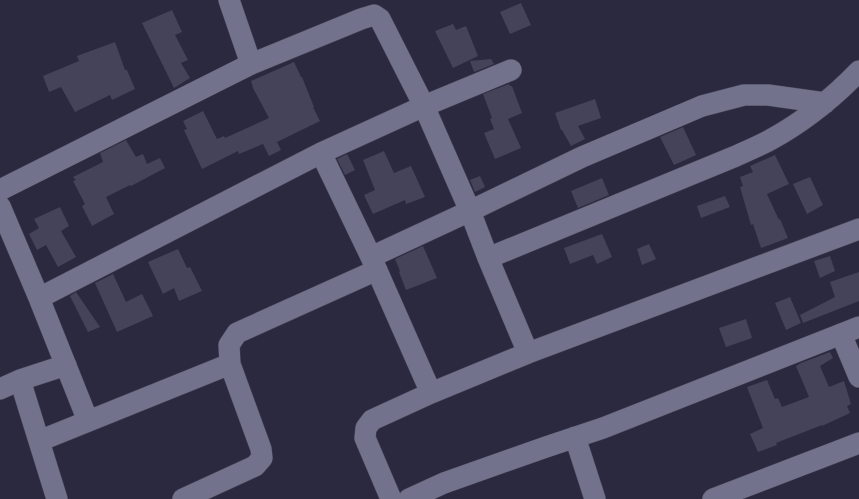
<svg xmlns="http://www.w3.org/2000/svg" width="859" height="499" font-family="Figtree,sans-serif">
	<rect width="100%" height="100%" fill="#2b293f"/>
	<path fill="#44435a" d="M521,3L531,25L510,34L500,12Z
		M172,10L182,32L175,35L188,60L181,63L190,78L174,88L142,23Z
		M453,24L456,30L466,26L478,56L453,68L435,31Z
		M115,42L125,70H127L135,89L112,100L110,95L75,112L61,87L49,92L43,76L79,61L77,56Z
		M491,59L494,64L474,72L470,61Z
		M294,62L301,77H302L314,107H313L320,121L277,142L281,150L269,156L263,144L239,154L238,151L202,169L184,130L187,129L183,121L203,111L217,139L224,136L225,138L269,118L253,88L251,81Z
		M509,84L510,86H512L522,113L508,119L521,148L495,159L484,133L494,129L490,119L492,118L483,94Z
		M595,99L601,118L578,126L585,139L571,146L562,130H561L555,113Z
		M683,127L696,155L674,165L660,137Z
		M126,140L136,157L143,154L147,164L160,158L165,168L131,186L130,185L106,197L114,214L92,226L82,206L85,204L73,181L76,180L73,177L103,162L100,153Z
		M384,151L394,173L411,166L425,197L406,204L405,200L373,214L364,195L375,190L363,160Z
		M347,154L355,170L345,175L337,159Z
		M775,155L789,184L767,194L779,220L780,219L788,238L761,248L753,224L751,225L740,187L743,186L740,177L753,172L750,166Z
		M480,176L485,187L475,192L470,180Z
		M810,177L823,205L807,214L793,184Z
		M602,178L609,195L578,208L571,191Z
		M725,196L730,207L701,218L697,206Z
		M60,207L69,226L61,231L76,257L58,267L46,245L37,250L29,234L39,228L34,219Z
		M602,234L612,257L597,264L593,255L570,264L564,248Z
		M649,244L656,259L642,265L637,249Z
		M423,246L437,278L406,290L399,272L400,271L395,259Z
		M178,249L187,268L190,267L202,291L179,301L174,288L163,294L148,262Z
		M830,256L835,271L820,278L814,261Z
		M859,272V301L803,323L800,315L835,297L830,282Z
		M113,274L126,302L142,294L153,316L117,332L95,283Z
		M76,292L100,327L88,332L70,296Z
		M790,297L801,323L786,330L775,303Z
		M746,319L752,338L726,347L719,328Z
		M830,352L833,358L820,366L829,387L844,381L851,404L847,406L850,413L822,426V425L776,443L777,445L758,452L750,434L763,428L747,387L767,380L775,399L778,398L782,407L809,397L796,366L801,363Z"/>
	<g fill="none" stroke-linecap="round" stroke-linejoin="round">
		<defs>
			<path id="minor" d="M229,0L251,64
				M321,153L371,257L431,393
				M0,190L251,64L361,19L374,15L380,19L424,106L470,211L488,258L528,353
				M0,206L39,298L88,421
				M371,257L470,211L582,157L702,106L744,95H768L825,103
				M488,258L736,156C747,151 759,146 770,140C803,122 833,98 859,71
				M39,298L321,153L424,106L511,70
				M841,334L859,377
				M20,380L57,499
				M0,389L20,380L66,365
				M575,437L595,499
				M39,441L230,364
				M183,499L255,466L262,458L261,449L230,364L229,345L237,333L377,270
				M391,499L365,438L366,428L372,420L431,393L528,353L859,229
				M409,499L444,483L546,447L603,428L859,327
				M713,499L859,443"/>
		</defs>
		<use href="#minor" stroke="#474658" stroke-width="22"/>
		<use href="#minor" stroke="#73728c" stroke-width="21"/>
	</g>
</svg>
